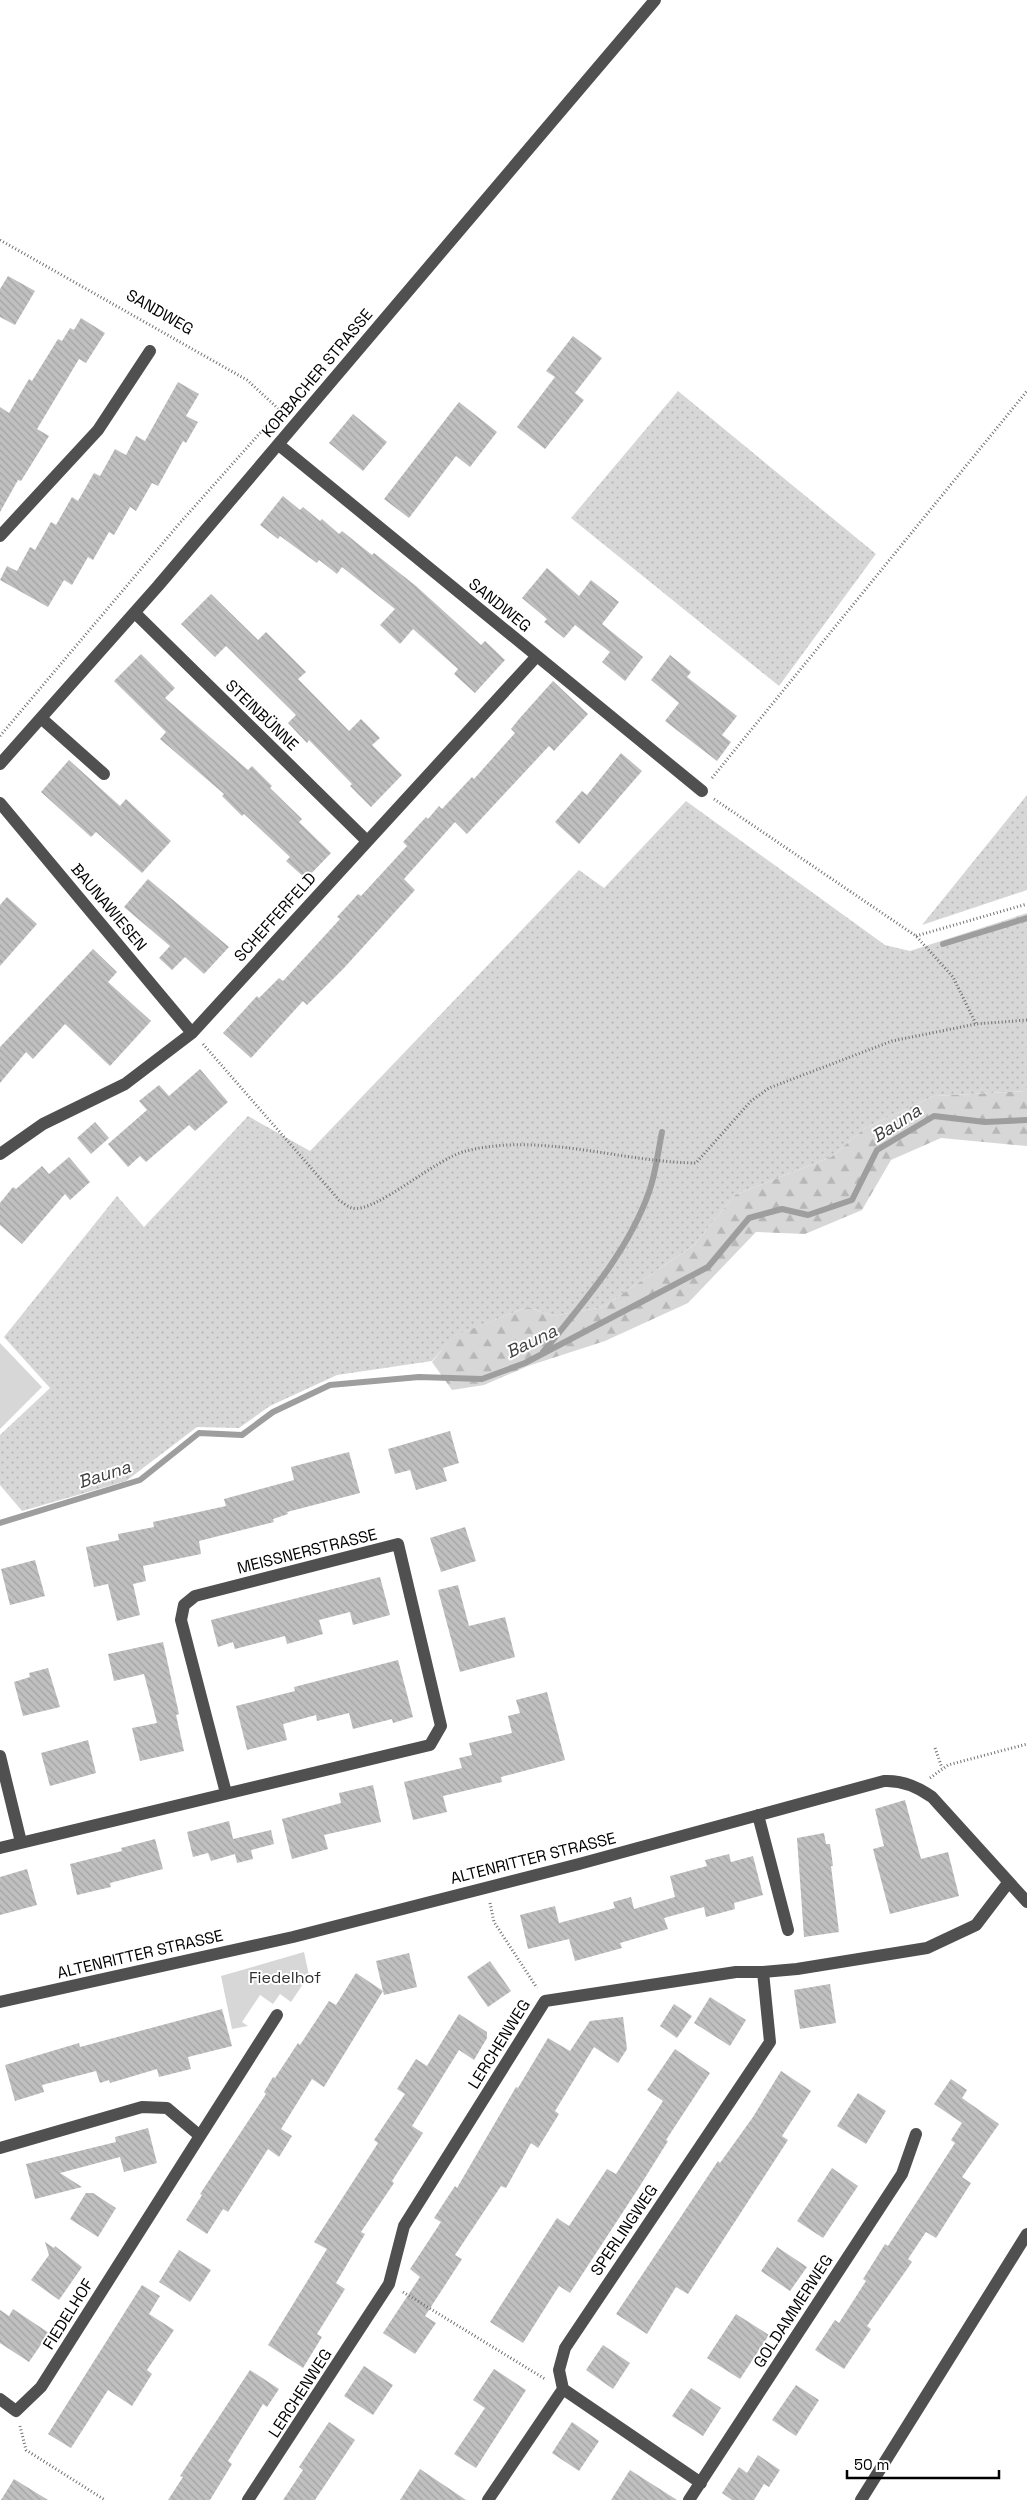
<svg xmlns="http://www.w3.org/2000/svg" width="1027" height="2500" font-family="'Space Grotesk',sans-serif">
	<defs>
		<pattern id="grass-dots" width="8" height="8" patternUnits="userSpaceOnUse" patternTransform="scale(1.25)"><rect width="8" height="8" fill="#d7d7d7"/><path d="M2 2h.1M6 6h.1" fill="none" stroke="#b7b7b7" stroke-width="1.8" stroke-linecap="round"/></pattern>
		<pattern id="forest-firs" width="22" height="20" patternUnits="userSpaceOnUse" patternTransform="scale(1.25)"><rect width="22" height="20" fill="#d7d7d7"/><path d="M5 1l3.5 6h-7zM16 11l3.5 6h-7z" fill="#b7b7b7"/></pattern>
		<pattern id="building-back-hatch" width="6" height="6" patternUnits="userSpaceOnUse" patternTransform="scale(1.25)"><rect width="6" height="6" fill="#c0c0c0"/><path d="M-1 5l2 2M0 0l6 6M5-1l2 2" fill="none" stroke="#a3a3a3"/></pattern>
	</defs>
	<rect width="100%" height="100%" fill="#fff"/>
	<path fill="url(#grass-dots)" d="M678,391L876,554L779,686L571,518Z
		M1027,795V890L922,925Z
		M686,801L885,945L910,951L1027,913V1091L934,1096L865,1128L831,1157L735,1195L694,1245L603,1307L553,1316L528,1307L454,1336L432,1361L337,1375L270,1406L239,1428L197,1427L126,1481L22,1511L0,1485V1435L50,1388L4,1337L117,1196L144,1227L248,1116L310,1151L579,870L604,888Z"/>
	<path fill="url(#forest-firs)" d="M1027,1091V1146L941,1138L891,1160L862,1210L805,1234L756,1232L688,1303L605,1341L528,1366L484,1385L452,1390L432,1362L453,1336L528,1307L553,1316L603,1307L694,1245L735,1195L831,1157L865,1128L934,1096Z"/>
	<path fill="#d7d7d7" d="M0,1343L42,1387L0,1429Z
		M304,1952L309,1975L291,2002L280,1994L273,2004L260,1995L242,2022L248,2026L232,2029L221,1976Z"/>
	<g fill="none" stroke-linecap="round" stroke-linejoin="round">
		<path stroke="#9e9e9e" stroke-width="6" d="M943,944L1027,918
			M543,1352C583,1303 628,1252 649,1192C656,1173 658,1151 662,1132
			M0,1523L140,1480L199,1433L242,1435L273,1412L330,1385L419,1377L482,1379L525,1363L708,1267L749,1218L782,1209L808,1215L852,1200L877,1150L934,1116L985,1122L1027,1120"/>
	</g>
	<path fill="url(#building-back-hatch)" d="M8,276L35,291L15,325L0,317V289Z
		M81,318L105,333L86,363L79,359L37,429L49,436L21,481L18,480L0,512V407L9,413L29,379L32,381L58,339L62,341L70,328L74,330Z
		M573,336L602,358L575,393L584,400L545,449L517,427L555,377L546,371Z
		M178,382L199,394L186,416L198,422L186,443L183,441L158,486L152,483L136,511L130,507L114,535L109,532L93,560L88,557L72,585L64,580L48,607L0,580L7,566L17,571L30,547L35,550L51,522L56,525L72,497L78,501L94,473L100,476L115,449L126,455L136,436L145,441Z
		M459,402L497,432L470,467L456,456L409,518L384,499Z
		M353,414L387,442L363,471L329,443Z
		M283,496L300,510L303,507L320,521L322,519L339,534L342,531L372,555L374,553L416,586L481,645L485,641L505,660L475,693L454,674L458,669L413,629L400,644L380,625L395,609L342,567L337,574L319,560L317,563L280,536L278,539L260,525Z
		M547,568L579,596L591,580L619,602L602,624L643,657L625,681L602,662L610,652L575,625L564,638L544,622L547,619L522,598Z
		M211,594L258,640L266,632L306,672L298,679L349,731L361,719L380,738L372,745L402,775L371,807L350,786L352,784L309,740L307,743L288,723L296,715L226,646L215,657L181,624Z
		M141,654L175,688L165,698L248,770L252,766L272,786L270,788L302,819L299,822L331,853L306,879L286,861L290,857L244,814L242,816L222,796L224,794L160,739L166,732L114,681Z
		M670,655L691,672L687,677L737,716L722,735L731,742L717,761L665,721L679,703L651,680Z
		M553,681L588,714L554,751L549,746L467,834L455,822L404,879L415,890L344,968L307,1005L303,1001L251,1058L223,1033L257,996L259,998L279,978L283,981L307,955L340,919L337,917L349,904L358,894L361,896L407,846L403,842L426,817L428,819L439,806L442,809L472,777L474,779L515,733L511,729L519,719Z
		M621,753L642,771L579,844L555,822L582,791L587,795Z
		M69,760L120,806L126,799L171,841L142,873L96,832L91,837L41,792Z
		M148,879L229,947L204,974L185,957L172,970L159,958L170,946L124,907Z
		M7,897L37,924L0,966V905Z
		M93,949L117,972L108,982L151,1021L110,1066L65,1024L33,1059L26,1052L0,1083V1047Z
		M200,1069L228,1102L195,1131L189,1125L146,1162L140,1156L128,1167L108,1144L147,1110L139,1101L159,1085L169,1096Z
		M95,1122L109,1138L91,1154L77,1138Z
		M69,1157L90,1182L70,1200L65,1194L22,1244L0,1225V1203L13,1187L16,1189L42,1166L49,1174Z
		M450,1431L459,1463L443,1468L447,1481L416,1490L410,1470L395,1474L388,1449Z
		M349,1452L360,1493L287,1512L288,1514L273,1519L274,1522L199,1541L201,1554L143,1566L146,1581L133,1584L140,1615L117,1621L108,1584L94,1587L86,1547L119,1540L118,1534L154,1527L153,1522L226,1506L224,1499L294,1480L291,1467Z
		M465,1527L476,1561L441,1572L430,1538Z
		M35,1560L45,1596L10,1605L1,1569Z
		M380,1577L390,1615L353,1625L350,1612L319,1620L323,1634L287,1644L285,1636L235,1649L233,1642L218,1647L211,1620Z
		M458,1585L469,1626L505,1617L515,1657L460,1672L438,1590Z
		M163,1642L179,1714L176,1715L184,1751L140,1761L132,1728L157,1723L144,1674L114,1681L108,1654Z
		M398,1660L413,1717L393,1723L392,1719L353,1729L349,1713L317,1721L316,1715L283,1724L287,1740L247,1750L236,1706L295,1691L294,1687Z
		M48,1668L60,1707L23,1716L14,1682L30,1677L29,1673Z
		M547,1692L565,1760L501,1777L502,1782L443,1796L447,1812L413,1820L404,1782L462,1768L459,1758L472,1755L469,1743L512,1733L508,1716L520,1713L516,1700Z
		M88,1740L96,1773L50,1786L41,1753Z
		M373,1785L381,1822L324,1835L328,1849L292,1859L282,1819L341,1803L339,1793Z
		M905,1800L921,1859L948,1852L959,1896L890,1914L873,1849L884,1846L875,1809Z
		M229,1821L233,1839L271,1830L274,1844L251,1850L253,1859L237,1863L235,1854L211,1861L208,1853L193,1857L187,1832Z
		M824,1833L826,1844H830L833,1866H831L839,1932L804,1937L797,1838Z
		M155,1839L163,1869L110,1883L111,1887L77,1895L70,1864L122,1851L121,1848Z
		M729,1854L731,1862L753,1856L763,1895L734,1903L735,1909L706,1917L704,1907L664,1918L668,1929L620,1943L622,1948L575,1961L569,1939L528,1949L520,1915L555,1906L559,1923L615,1908L613,1902L631,1897L634,1909L675,1897L670,1876L707,1866L705,1860Z
		M27,1869L37,1905L0,1915V1877Z
		M409,1953L417,1987L384,1995L383,1991L324,2087L312,2079L281,2129L292,2136L279,2157L268,2149L228,2212L223,2209L207,2234L186,2220L202,2195L200,2194L266,2094L264,2092L273,2077L275,2078L298,2043L300,2045L329,2001L336,2005L356,1973L383,1991L376,1961Z
		M490,1961L511,1991L488,2007L467,1977Z
		M830,1984L836,2023L800,2029L794,1990Z
		M710,1997L746,2020L730,2046L694,2023Z
		M674,2004L692,2016L677,2038L660,2026Z
		M222,2009L232,2046L188,2057L191,2069L159,2077L157,2069L110,2083L109,2080L100,2083L96,2071L42,2085L44,2092L15,2101L5,2065L79,2043L80,2047Z
		M459,2014L487,2032V2038L474,2060L459,2050L412,2126L423,2133L392,2181L394,2183L361,2232L365,2234L336,2283L345,2289L317,2334L322,2337L303,2368L268,2345L327,2249L314,2242L378,2143L374,2140L405,2094L397,2089L416,2059L427,2066Z
		M623,2017L627,2049L618,2063L594,2047L555,2111L559,2114L538,2148L531,2143L506,2188L501,2186L455,2255L462,2259L425,2316L436,2323L415,2354L383,2333L420,2277L410,2269L441,2222L434,2218L455,2186L457,2188L516,2087L518,2088L548,2038L570,2051L590,2021Z
		M675,2049L710,2073L666,2140L668,2141L638,2189L570,2293L559,2286L523,2343L490,2322L557,2218L569,2226L607,2169L616,2174L663,2101L647,2090Z
		M781,2071L811,2091L782,2136L788,2140L688,2294L676,2287L647,2334L616,2314L718,2161L720,2163L753,2117Z
		M951,2079L967,2090L962,2098L999,2124L962,2177L971,2183L936,2238L926,2232L908,2259L912,2262L867,2326L871,2329L844,2369L815,2350L835,2320L839,2323L866,2281L863,2279L885,2244L888,2246L955,2143L951,2140L962,2123L934,2104Z
		M858,2093L886,2111L866,2144L837,2126Z
		M148,2128L157,2163L124,2172L120,2157L60,2173L82,2187L35,2199L26,2164L116,2142L115,2137Z
		M832,2168L858,2186L823,2238L797,2221Z
		M86,2193H93L116,2208L98,2237L70,2219Z
		M45,2242L54,2248L55,2246L82,2267L59,2300L31,2280L49,2255Z
		M777,2247L807,2267L790,2291L761,2271Z
		M179,2250L211,2270L190,2302L159,2282Z
		M142,2285L160,2296L149,2314L174,2330L147,2370L152,2374L132,2406L108,2390L71,2448L48,2434Z
		M13,2309L49,2333L29,2362L0,2343V2310L9,2316Z
		M736,2314L769,2335L740,2379L707,2358Z
		M603,2345L630,2363L613,2389L586,2370Z
		M364,2366L393,2385L373,2415L344,2396Z
		M494,2369L526,2390L476,2468L454,2454L485,2408L473,2400Z
		M250,2370L279,2389L267,2407L263,2404L228,2461L232,2464L210,2500H168L183,2477L180,2476Z
		M796,2385L819,2400L796,2436L772,2420Z
		M691,2388L721,2408L703,2436L672,2416Z
		M329,2422L355,2440L315,2500H283L303,2470L299,2467Z
		M572,2422L599,2441L579,2471L552,2453Z
		M758,2455L780,2470L769,2487L764,2484L754,2500H732L722,2493L739,2467L747,2473Z
		M420,2469L466,2500H400Z
		M630,2470L677,2500H611Z
		M14,2479L48,2500H1Z"/>
	<g fill="none" stroke-linecap="round" stroke-linejoin="round">
		<path stroke="#727272" stroke-width="3" stroke-dasharray="1 2.5" stroke-linecap="butt" d="M0,240L247,380L284,414
			M0,736L179,524L268,424H274
			M712,778L1027,391
			M714,799L916,936L953,977L976,1024
			M916,936L1027,904
			M203,1044L339,1200C342,1202 348,1207 352,1208C375,1214 436,1158 466,1151C542,1132 619,1162 696,1163L751,1101L769,1088L892,1041L976,1024L1027,1020
			M935,1748L942,1768
			M930,1778L948,1765L1027,1744
			M490,1903L494,1922L537,1988
			M403,2292L545,2379
			M20,2426L26,2450L105,2500"/>
		<path stroke="#505050" stroke-width="12" d="M279,445L702,791
			M0,536L98,430L150,351
			M135,613L366,840
			M41,718L104,774
			M0,764L158,586L655,0
			M0,803L192,1033
			M0,1154L43,1124L125,1084L192,1033L537,656
			M0,1756L21,1842
			M758,1815L788,1930
			M0,1848L430,1745L441,1726L398,1544L195,1596L184,1605L181,1620L226,1793
			M0,2002L293,1937L579,1864L884,1781C902,1780 918,1787 932,1797L1027,1902
			M200,2136L277,2015
			M0,2148L142,2107L167,2108L200,2136L41,2387L16,2411L0,2399
			M563,2389L701,2483
			M248,2500L389,2284L404,2226L545,2001L736,1972H763L797,1969L927,1948L976,1925L1008,1883
			M488,2500L563,2389L559,2370L565,2348L770,2042L763,1972
			M689,2500L902,2174L916,2134
			M861,2500L1027,2234"/>
	</g>
	<g text-anchor="middle" dominant-baseline="central" stroke-width="4" stroke-linejoin="round" paint-order="stroke">
		<g font-size="16" fill="#000" stroke="#fff">
			<text transform="translate(160 312) rotate(30)">SANDWEG</text>
			<text transform="translate(317 373) rotate(-50)">KORBACHER STRASSE</text>
			<text transform="translate(500 605) rotate(39)">SANDWEG</text>
			<text transform="translate(262 715) rotate(44)">STEINBÜNNE</text>
			<text transform="translate(109 907) rotate(50)">BAUNAWIESEN</text>
			<text transform="translate(275 917) rotate(-48)">SCHEFFERFELD</text>
			<text transform="translate(307 1551) rotate(-14)">MEISSNERSTRASSE</text>
			<text transform="translate(533 1858) rotate(-14)">ALTENRITTER STRASSE</text>
			<text transform="translate(140 1954) rotate(-13)">ALTENRITTER STRASSE</text>
			<text transform="translate(499 2044) rotate(-58)">LERCHENWEG</text>
			<text transform="translate(624 2230) rotate(-56)">SPERLINGWEG</text>
			<text transform="translate(793 2311) rotate(-57)">GOLDAMMERWEG</text>
			<text transform="translate(68 2314) rotate(-58)">FIEDELHOF</text>
			<text transform="translate(300 2393) rotate(-57)">LERCHENWEG</text>
		</g>
		<g font-size="16" fill="#2e2e2e" stroke="#fff">
			<text x="285" y="1977">Fiedelhof</text>
		</g>
		<g font-size="18" font-style="italic" fill="#3f3f3f" stroke="#fff">
			<text transform="translate(896 1123) rotate(-33)">Bauna</text>
			<text transform="translate(531 1341) rotate(-26)">Bauna</text>
			<text transform="translate(104 1474) rotate(-18)">Bauna</text>
		</g>
	</g>
	<path d="M847 2470v8h152v-8" fill="none" stroke="#000000" stroke-width="2.5"/>
	<text x="854" y="2470" font-size="15" fill="#000000" stroke="#ffffff" stroke-width="4" paint-order="stroke">50 m</text>
</svg>
